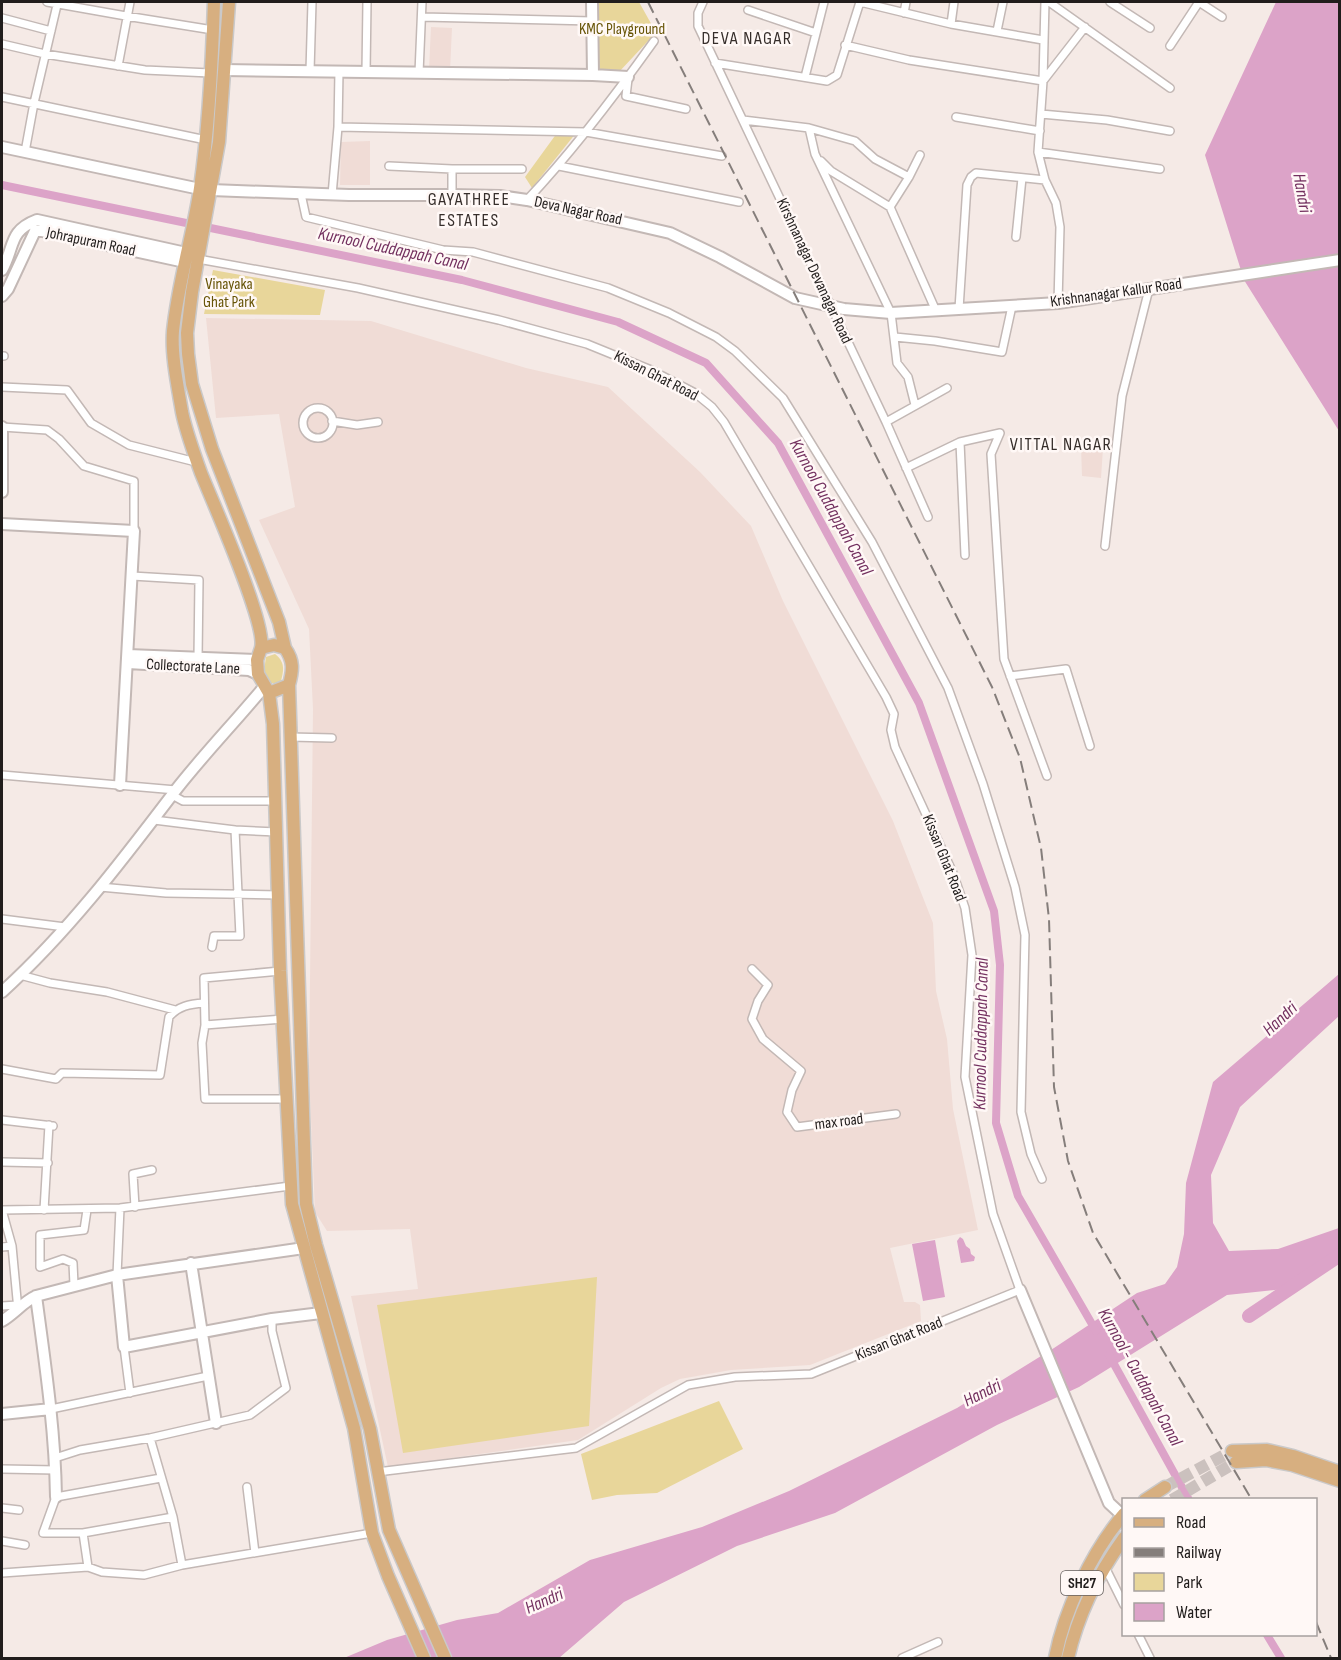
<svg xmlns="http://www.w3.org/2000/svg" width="1341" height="1660" font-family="'Sofia Sans Condensed',sans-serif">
	<rect width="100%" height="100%" fill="#f5eae6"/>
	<path fill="#f0dcd6" d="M431,27L452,28L450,71L429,70Z
		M370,141V185H340L341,142Z
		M206,318L371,321L526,368L608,387L700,472L751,526L783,601L893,821L933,923L936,991L947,1039L953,1109L978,1230L890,1248L904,1302H915L920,1305L921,1321L810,1365L731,1370L680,1379L661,1388L578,1440L388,1467L351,1296L418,1289L410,1229L327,1231L315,1212L309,1072L313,709L309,629L259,520L295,507L279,414L216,418Z
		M1081,447L1103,448L1101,478L1082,476Z"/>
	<path fill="#e8d69a" d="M594,2H639L658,36L648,41L619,72L595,70Z
		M557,133H576L532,188L525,177Z
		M213,270L325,290L320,315L204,314Z
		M275,654C285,662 284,669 281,681L277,683H271L264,671L266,657Z
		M597,1277L589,1426L403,1453L377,1305Z
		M719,1401L743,1449L657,1493L617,1495L592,1500L581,1454Z"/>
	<path fill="#dca3c8" d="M1276,2H1339V431L1244,280L1205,155Z
		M1339,974V1016L1240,1107L1211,1175L1213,1223L1229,1251L1278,1249L1339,1228V1257L1284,1289L1227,1295L1079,1387L997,1425L835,1513L737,1546L624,1602L559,1658H344L387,1640L457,1620L498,1613L590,1560L702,1527L789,1491L957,1408L1054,1348L1137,1293L1165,1284L1177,1267L1184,1234L1186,1183L1213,1082Z
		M960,1237L963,1239L966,1246L970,1249L971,1254L975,1257L974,1261L961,1263L957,1241Z
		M935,1240L945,1297L923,1301L912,1244Z"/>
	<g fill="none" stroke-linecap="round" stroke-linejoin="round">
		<path stroke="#dca3c8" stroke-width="8" d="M2,185L462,280L618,322L706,363L778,443L919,703L994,911L1000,965L996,1123L1018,1196L1096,1331
			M1109,1355L1189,1500
			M1267,1635L1281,1658"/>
		<path stroke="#dca3c8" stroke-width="14" d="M1249,1316L1340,1255"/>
		<path stroke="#cbc1be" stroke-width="12" stroke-dasharray="12 6" stroke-linecap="butt" d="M1165,1487L1232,1451
			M1172,1500L1236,1462"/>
		<defs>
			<path id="street" d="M47,2L126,16L213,30
				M703,2L698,13V26L886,422L928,517
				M860,2L951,24L1043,40
				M1045,2L1043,81L1038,152L1045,180L1056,203L1060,227L1058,303
				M1049,2L1170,88
				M1110,2L1150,28
				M1199,2L1222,17
				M748,10L816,33
				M904,13L906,2
				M422,17L592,21
				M2,18L51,31
				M951,24L954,2
				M997,31L1003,2
				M2,44L45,54L145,70L210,73
				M845,45L909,60L1043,81L1085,27
				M1170,46L1199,2
				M715,63L827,81L837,75L860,2
				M118,66L130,2
				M310,71L312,2
				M366,72L367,2
				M419,73L422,2
				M805,77L824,2
				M628,79L626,96L686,109
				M2,97L206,140
				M1041,114L1107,120L1170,131
				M956,117L1040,131
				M743,120L809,128L855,141L875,159L909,177
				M338,127L586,132L722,156
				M809,128L815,154L891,313L897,363L908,377L915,405
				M25,152L34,103L57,5
				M1038,152L1160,169
				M821,161L831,171L890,207L936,311
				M389,166L452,169H522
				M559,166L739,202
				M452,169V195
				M301,194L306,217L443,250L473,252L608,288L669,313L716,337L735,351L783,398L872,542L948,688L983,784L1015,887L1025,935L1021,1112L1031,1154L1042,1179
				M332,195L338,127L339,71
				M527,200C574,150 614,97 654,41
				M890,207L909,177L920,155
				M1016,237L1022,178
				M198,259L358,288L499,320L587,344L651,370L695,393L712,407L724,422L886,697L894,714L891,730L895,747L953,873L965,908L972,955L965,1077L993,1214L1020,1290L811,1374L735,1377L688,1385L576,1448L377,1472
				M959,309L967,185L971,177L976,173L1045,180
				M895,337L935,341L1002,352L1012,306
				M2,356H4
				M2,387L67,390L91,423L129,445L196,462
				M303 423a15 15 0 1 1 30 0a15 15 0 1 1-30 0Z
				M332,421L357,425L378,422
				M886,422L947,388
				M2,427L47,430L59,439L84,466L134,481V531
				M960,442L1000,433L991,454L1004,659L1047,776
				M906,468L960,442L965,555
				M1105,546L1122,396L1149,289
				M132,576L199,580L198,658
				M1010,676L1066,669L1090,746
				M290,737L332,738
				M2,775L176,790
				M172,795L183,801H276
				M154,820L235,830L240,936H214L212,947
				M235,830L277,832
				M100,887L166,893L279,895
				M2,919L65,927
				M752,969L768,985L758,1001L752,1019L763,1039L801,1071L792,1090L787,1112L797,1127L896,1114
				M20,975L50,983L107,992L175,1010
				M283,1019L205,1025L202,1043L205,1099H287
				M205,1025L204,978L280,971
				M2,1069L56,1079L62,1073L160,1075L169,1017C178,1006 190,1004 204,1003
				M2,1120L53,1126
				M2,1162L48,1163
				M135,1207L133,1174L152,1170
				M2,1210L120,1208L290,1186
				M2,1210L12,1246L18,1310
				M44,1210L49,1125
				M2,1247L12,1246
				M117,1275L120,1208
				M74,1285L73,1263L63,1259L40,1267V1235L84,1230L87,1210
				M2,1306L17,1305
				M124,1347L130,1393
				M51,1409L208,1376
				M150,1438L173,1517L182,1565
				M55,1458L80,1450L150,1438L250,1415L286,1388L272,1331V1319
				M2,1469L56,1470
				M247,1487L255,1553
				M2,1508L19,1510
				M83,1533L173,1517
				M2,1541L25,1545
				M88,1567L83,1533H43L56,1497L161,1478
				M1105,1567L1124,1605
				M2,1573L88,1567L102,1572L144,1575L182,1565L372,1533
				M1138,1634L1150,1658
				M902,1658L938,1642"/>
			<path id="secondary" d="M592,2L593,75
				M224,70L593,75L628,77
				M2,147L200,189
				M211,190L349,195H452L500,196L527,200L670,233L720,257L795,298L844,309L891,313L1058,303L1340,260
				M2,270C15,247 8,231 37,220L186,253
				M2,296L8,289L35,231H42L185,262
				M2,492V427
				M2,524L134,531L120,785
				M128,655L257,660
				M128,663L249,670L258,674
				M2,992C68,932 121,862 175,791C203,755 235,722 264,687
				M191,1263L216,1423
				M117,1275L124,1347L272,1319L321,1313
				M1020,1290L1109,1503L1122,1515
				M36,1296C45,1363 55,1429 56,1497
				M2,1321C14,1314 23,1302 36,1296L117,1275L304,1248
				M2,1414L51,1409"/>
			<path id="primary" d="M214,2C212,63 209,126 200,188C193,235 178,282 173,331C171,355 178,388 182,412C186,432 194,453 201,473C213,503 267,624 261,648
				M229,2L219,142L192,292L187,333L188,354L192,384L212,449L279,622L285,648
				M289,685L306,1204L316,1245L370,1429L389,1530L445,1658
				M269,693L289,685C293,670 294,661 285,648L274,645L261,648L257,660L258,674L269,693L273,724L280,971L292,1204L354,1428L372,1533L388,1576L424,1658
				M1232,1451L1267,1450L1293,1456L1340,1472
				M1236,1462L1266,1460L1292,1465L1340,1481
				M1145,1500L1165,1487
				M1055,1658C1064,1611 1092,1551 1124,1514
				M1068,1658C1078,1615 1098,1574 1124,1538"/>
		</defs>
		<use href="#street" stroke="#c3b8b5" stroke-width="10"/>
		<use href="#secondary" stroke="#c3b8b5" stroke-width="14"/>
		<use href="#primary" stroke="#cac9c9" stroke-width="15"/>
		<use href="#street" stroke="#fff" stroke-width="7"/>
		<use href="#secondary" stroke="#fff" stroke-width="10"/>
		<use href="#primary" stroke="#d7af80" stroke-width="12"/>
		<path stroke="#857e7b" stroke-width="2" stroke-dasharray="12 6" stroke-linecap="butt" d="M648,2L992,687L1020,758L1041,848L1049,919L1054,1087L1068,1161L1093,1233L1252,1500
			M1316,1622L1331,1658"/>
	</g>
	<g text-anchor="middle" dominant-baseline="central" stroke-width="5" stroke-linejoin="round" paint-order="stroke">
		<rect fill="#fff8f6" stroke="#645f5d" stroke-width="1.5" x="1061" y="1571" width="42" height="24" rx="4.5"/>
		<g font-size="15" font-weight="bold" fill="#211d1c">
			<text x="1082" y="1583">SH27</text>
		</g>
		<g font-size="16" fill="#685508" stroke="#fff8f6">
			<text x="622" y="29">KMC Playground</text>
			<text x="229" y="284">Vinayaka<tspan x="229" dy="18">Ghat Park</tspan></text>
		</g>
		<g font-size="16" fill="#211d1c" stroke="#fff8f6">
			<text transform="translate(578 211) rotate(12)">Deva Nagar Road</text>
			<text transform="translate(91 242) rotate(12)">Johrapuram Road</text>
			<text transform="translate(814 271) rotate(65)">Kirshnanagar Devanagar Road</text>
			<text transform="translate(1116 293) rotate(-8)">Krishnanagar Kallur Road</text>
			<text transform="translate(656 376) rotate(27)">Kissan Ghat Road</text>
			<text transform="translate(193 667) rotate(3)">Collectorate Lane</text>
			<text transform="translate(944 858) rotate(68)">Kissan Ghat Road</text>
			<text transform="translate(839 1122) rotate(-7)">max road</text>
			<text transform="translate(899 1339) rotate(-22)">Kissan Ghat Road</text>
		</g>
		<g font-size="18" letter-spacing="1.5" fill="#362e2b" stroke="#fff8f6">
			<text x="747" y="38">DEVA NAGAR</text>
			<text x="469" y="199">GAYATHREE<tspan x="469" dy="21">ESTATES</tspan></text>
			<text x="1061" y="444">VITTAL NAGAR</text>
		</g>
		<g font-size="18" font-style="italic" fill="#73305f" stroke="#fff8f6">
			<text transform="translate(1302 193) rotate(80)">Handri</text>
			<text transform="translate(393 249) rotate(12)">Kurnool Cuddappah Canal</text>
			<text transform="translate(831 507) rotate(61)">Kurnool Cuddappah Canal</text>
			<text transform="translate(1280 1019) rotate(-43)">Handri</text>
			<text transform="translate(981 1034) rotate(-89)">Kurnool Cuddappah Canal</text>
			<text transform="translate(1140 1377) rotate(61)">Kurnool - Cuddapah Canal</text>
			<text transform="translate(982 1393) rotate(-27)">Handri</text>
			<text transform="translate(544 1601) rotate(-24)">Handri</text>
		</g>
	</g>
	<rect width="1341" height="1660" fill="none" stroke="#211d1c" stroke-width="6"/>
	<rect x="1122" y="1498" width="195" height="138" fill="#fff8f6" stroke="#a6a09f" stroke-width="1.5"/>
	<rect x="1134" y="1518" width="30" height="9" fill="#d7af80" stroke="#a6a09f" stroke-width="1.5"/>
	<text x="1176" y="1528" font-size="18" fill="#211d1c">Road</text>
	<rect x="1134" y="1548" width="30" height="9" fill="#857e7b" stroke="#a6a09f" stroke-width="1.5"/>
	<text x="1176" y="1558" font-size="18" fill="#211d1c">Railway</text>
	<rect x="1134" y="1573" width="30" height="18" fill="#e8d69a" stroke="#a6a09f" stroke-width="1.5"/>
	<text x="1176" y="1588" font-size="18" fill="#211d1c">Park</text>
	<rect x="1134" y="1603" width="30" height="18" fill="#dca3c8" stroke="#a6a09f" stroke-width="1.5"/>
	<text x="1176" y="1618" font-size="18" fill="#211d1c">Water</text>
</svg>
